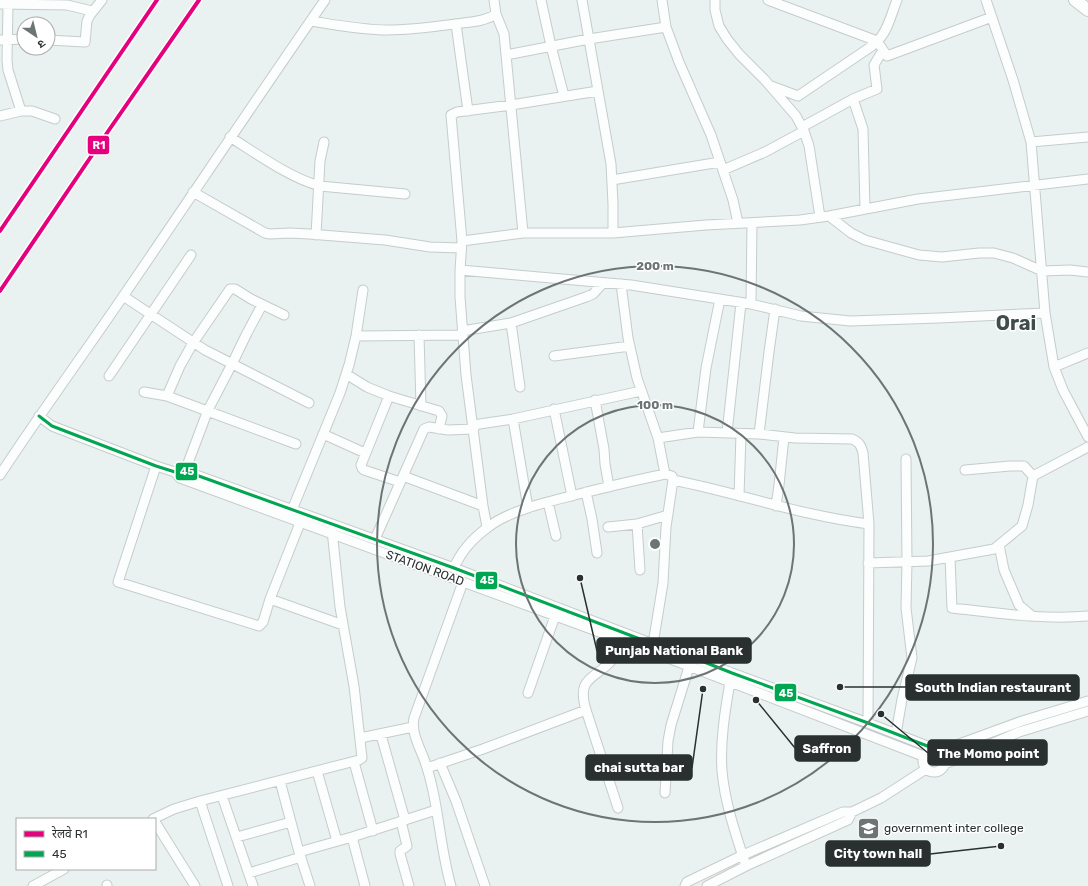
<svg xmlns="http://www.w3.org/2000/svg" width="1088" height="886" font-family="Rubik,'Noto Sans Devanagari',sans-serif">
	<rect width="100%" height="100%" fill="#eaf2f1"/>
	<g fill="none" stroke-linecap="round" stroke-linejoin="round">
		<defs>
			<path id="minor" d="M494,0L496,14L504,34L506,55L523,233
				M541,0L551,46L564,96
				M582,0L611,164L613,204V233
				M662,0L666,27L679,62L711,135L733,200L738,223
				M715,0V10L719,26L727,39L739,54L764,79L796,116L804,131L809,146L820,217
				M768,0L877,41C887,34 892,12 897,0
				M986,0L1013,80L1031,142L1045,313L1054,367L1063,390L1088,437
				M0,4L67,5L92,11
				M8,4L7,60L8,70L21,111
				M311,21C336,25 362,30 387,30C410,30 432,27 455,24C468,22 484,22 496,14
				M456,24L468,111
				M0,40L24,39
				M48,40L85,42L87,21L90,15L102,0
				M877,41L887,56L992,17
				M506,55L589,39L666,27
				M771,86L798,96
				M798,96L872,46L873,40
				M853,99L877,89L874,65L883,50
				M0,116L21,111H32L55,119
				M802,127L853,99L863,129L865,209
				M230,137C257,154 290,178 320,186L405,194
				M1031,142L1088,137
				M723,170L765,152L804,131
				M612,180L720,162
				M193,192L265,233L270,234L290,233L309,234L385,240L430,247L461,248
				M829,216L851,233L865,240L919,255L942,257L979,253H994L1013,258L1042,271L1070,270L1088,272
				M316,235L320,161L324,142
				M462,241L523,233H613L706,225L800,220L829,216L918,199L1088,179
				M460,270L631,285L751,304L801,316L850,321L939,318L1045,313
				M621,284L628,338L637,378L658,438L665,474
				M123,296L205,350L309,403
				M751,304L752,223
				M511,323L520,387
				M462,331L511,323L586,297L593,294L603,283
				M419,335L421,406
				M356,336L463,335
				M554,356L630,346
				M1054,367L1088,353
				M346,374L367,387L389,396L439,411L442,416L439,429
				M109,376L191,255
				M144,392L167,396L296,444
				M167,396L180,366L193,343L230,289H235L251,299L284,315
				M389,396L361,465L362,468L364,470L400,482
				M595,400L604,449L605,464L609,487
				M554,409L572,496
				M39,416L52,426L156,466L175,472L185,471L454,568L653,644L689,656L732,673L868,723L935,749
				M513,419L528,508
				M473,425L513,419L641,391
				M698,432L706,368L720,299
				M727,433L741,303
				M323,434L365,453
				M759,434L769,352L775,309
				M658,438L698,432L759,434L795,438L852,439C859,442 861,445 863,453L869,524L868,723
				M156,466L118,582L259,626L263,622L270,599L300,523
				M185,471L208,410L232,364L247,333L262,305
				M175,472L180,478L621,640L923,756
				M0,475C40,414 83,355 124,295C191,197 257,98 325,0
				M403,476L483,506
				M1033,476L1088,447
				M673,480C739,493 802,516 869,524
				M586,492L592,519L597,553
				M739,496L741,434
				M548,502L556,536
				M776,506L779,485L784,437
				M292,510L340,393L349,365L356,336L363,290
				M637,524L640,570
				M487,527L483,506L466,375L460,297V270L462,241L451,115L457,112L511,105L598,91
				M608,527L637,524L668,515
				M375,539L424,429L429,427L448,430L474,429
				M999,545L1004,570L1019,605L1032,616
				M950,557L952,608C997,613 1043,620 1088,616
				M868,563L928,561L994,549L1022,526L1028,505L1033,476L1024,466H1010L965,470
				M454,568C461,551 472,539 487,528C509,510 551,501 579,494C607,487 636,480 665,474L672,476L673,480L666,527L663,583L653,644
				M270,599L343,625
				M730,682C725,711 720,741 722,771C725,804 736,835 746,866
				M528,693L555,616
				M896,734L902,699L912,658L906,608L907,562L906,459
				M381,735L405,820
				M360,738L413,727
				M923 761a11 11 0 1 1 22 0a11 11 0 1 1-22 0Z
				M940,751L1022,721L1088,701
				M354,762L373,831
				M440,763L456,801L485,886
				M945,764L1019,732L1088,711
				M427,768L483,749L586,710
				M317,771L337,841
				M280,781L299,852L310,886
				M665,793L668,741L671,725L689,667
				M222,796L253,886
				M200,801L228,886
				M618,808L586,710C576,676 595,680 613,659C618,652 620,643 623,635
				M153,819L174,809L200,801L359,760L362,758L354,686L340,607L332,530
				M401,821L407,846L400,851V854L409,886
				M155,822L195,886
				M237,837L291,822
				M352,837L365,886
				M299,852L352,837L436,810
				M249,873L301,857
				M107,885V886
				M33,886L64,869
				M451,886C439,845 439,800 424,759C419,746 411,732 414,718L463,582
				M685,886L687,882L743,855L843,812H852L881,798L926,769
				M707,886L746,866L848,820L852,812"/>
			<path id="major" d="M1075,0L1088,10"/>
		</defs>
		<use href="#minor" stroke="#c5cccb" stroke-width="11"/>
		<use href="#major" stroke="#c5cccb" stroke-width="14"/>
		<use href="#minor" stroke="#fcfdfd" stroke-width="9"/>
		<use href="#major" stroke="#fcfdfd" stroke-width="12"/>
		<defs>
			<path id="bus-1" d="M39,416L52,426L156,466L175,472L185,471L454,568L653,644L689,656L732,673L868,723L935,749"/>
		</defs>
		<use href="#bus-1" stroke="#fff" stroke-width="6"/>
		<use href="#bus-1" stroke="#00a651" stroke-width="3"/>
		<defs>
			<path id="rail-1" d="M0,231L157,0
				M0,291L109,130L199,0"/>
		</defs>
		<use href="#rail-1" stroke="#fff" stroke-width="7"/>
		<use href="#rail-1" stroke="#e5007d" stroke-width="4"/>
	</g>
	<g fill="none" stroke="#6d7474" stroke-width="2">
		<circle cx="655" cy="544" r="139"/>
		<circle cx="655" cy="544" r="278"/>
	</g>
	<defs>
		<symbol id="university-square" viewBox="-11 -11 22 22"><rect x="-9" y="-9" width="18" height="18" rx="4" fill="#6d7474" stroke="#fff"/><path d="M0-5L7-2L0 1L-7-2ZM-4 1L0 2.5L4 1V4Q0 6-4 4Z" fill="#fff"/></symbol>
	</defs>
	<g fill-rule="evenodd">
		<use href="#university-square" x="856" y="816" width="25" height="25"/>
	</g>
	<g text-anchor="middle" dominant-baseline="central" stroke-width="3" stroke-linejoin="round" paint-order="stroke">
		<g font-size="12" fill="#2a3030" stroke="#fff">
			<text transform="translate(425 568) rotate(20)">STATION ROAD</text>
		</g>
		<g font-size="12" fill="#2a3030" stroke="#fff" text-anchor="start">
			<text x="884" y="828">government inter college</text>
		</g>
		<g font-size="20" font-weight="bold" fill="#3f4c4b" stroke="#fff">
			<text x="1016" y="323">Orai</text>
		</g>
	</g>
	<circle cx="655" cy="544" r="6" fill="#6d7474" stroke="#fff" stroke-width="2"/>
	<g font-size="12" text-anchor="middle" font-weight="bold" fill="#6d7474" stroke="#fff" stroke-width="3" stroke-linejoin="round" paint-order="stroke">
		<text x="655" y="270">200 m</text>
		<text x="655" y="409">100 m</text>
	</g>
	<path fill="none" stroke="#2a3030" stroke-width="1.5" d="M580 578L597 651M840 687L906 687M756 700L795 748M881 714L928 753M703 689L692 768M1001 846L930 854"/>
	<g fill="#2a3030" stroke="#fff" stroke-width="1.5">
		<circle cx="580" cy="578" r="4"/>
		<circle cx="840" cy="687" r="4"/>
		<circle cx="756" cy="700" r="4"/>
		<circle cx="881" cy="714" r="4"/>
		<circle cx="703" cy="689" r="4"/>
		<circle cx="1001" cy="846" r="4"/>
	</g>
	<g fill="#2a3030" stroke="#2a3030" stroke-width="1.5">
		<rect x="597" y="638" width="154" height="25" rx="4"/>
		<rect x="906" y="675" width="173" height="25" rx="4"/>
		<rect x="795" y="736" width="65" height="25" rx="4"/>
		<rect x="928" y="740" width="119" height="25" rx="4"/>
		<rect x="586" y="755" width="106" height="25" rx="4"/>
		<rect x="826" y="841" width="104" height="25" rx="4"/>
	</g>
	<g font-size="13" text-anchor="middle" font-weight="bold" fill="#fff">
		<text x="674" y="655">Punjab National Bank</text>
		<text x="993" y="692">South Indian restaurant</text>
		<text x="827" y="753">Saffron</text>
		<text x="988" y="758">The Momo point</text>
		<text x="639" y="772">chai sutta bar</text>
		<text x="878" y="858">City town hall</text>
	</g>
	<g stroke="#fff" stroke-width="1.5">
		<rect x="87" y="135" width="23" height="20" rx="4" fill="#e5007d"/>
		<rect x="175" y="462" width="23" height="19" rx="4" fill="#00a651"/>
		<rect x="475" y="571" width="23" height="19" rx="4" fill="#00a651"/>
		<rect x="774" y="683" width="23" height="19" rx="4" fill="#00a651"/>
	</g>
	<g font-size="11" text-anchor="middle" font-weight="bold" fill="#fff">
		<text x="99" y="149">R1</text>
		<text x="187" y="475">45</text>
		<text x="487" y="584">45</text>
		<text x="786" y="697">45</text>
	</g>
	<rect x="16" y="818" width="140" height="52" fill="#ffffff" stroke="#aaacac"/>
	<rect x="24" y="831" width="20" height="6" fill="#e5007d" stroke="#aaacac"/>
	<text x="52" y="838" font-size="12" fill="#2a3030">रेलवे R1</text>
	<rect x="24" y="851" width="20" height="6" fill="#00a651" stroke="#aaacac"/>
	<text x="52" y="858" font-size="12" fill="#2a3030">45</text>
	<g transform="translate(36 36) rotate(145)"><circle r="19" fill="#ffffff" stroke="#aaacac"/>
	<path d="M0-3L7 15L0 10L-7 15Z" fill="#6d7474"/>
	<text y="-6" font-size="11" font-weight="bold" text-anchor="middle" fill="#2a3030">उ</text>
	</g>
</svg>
